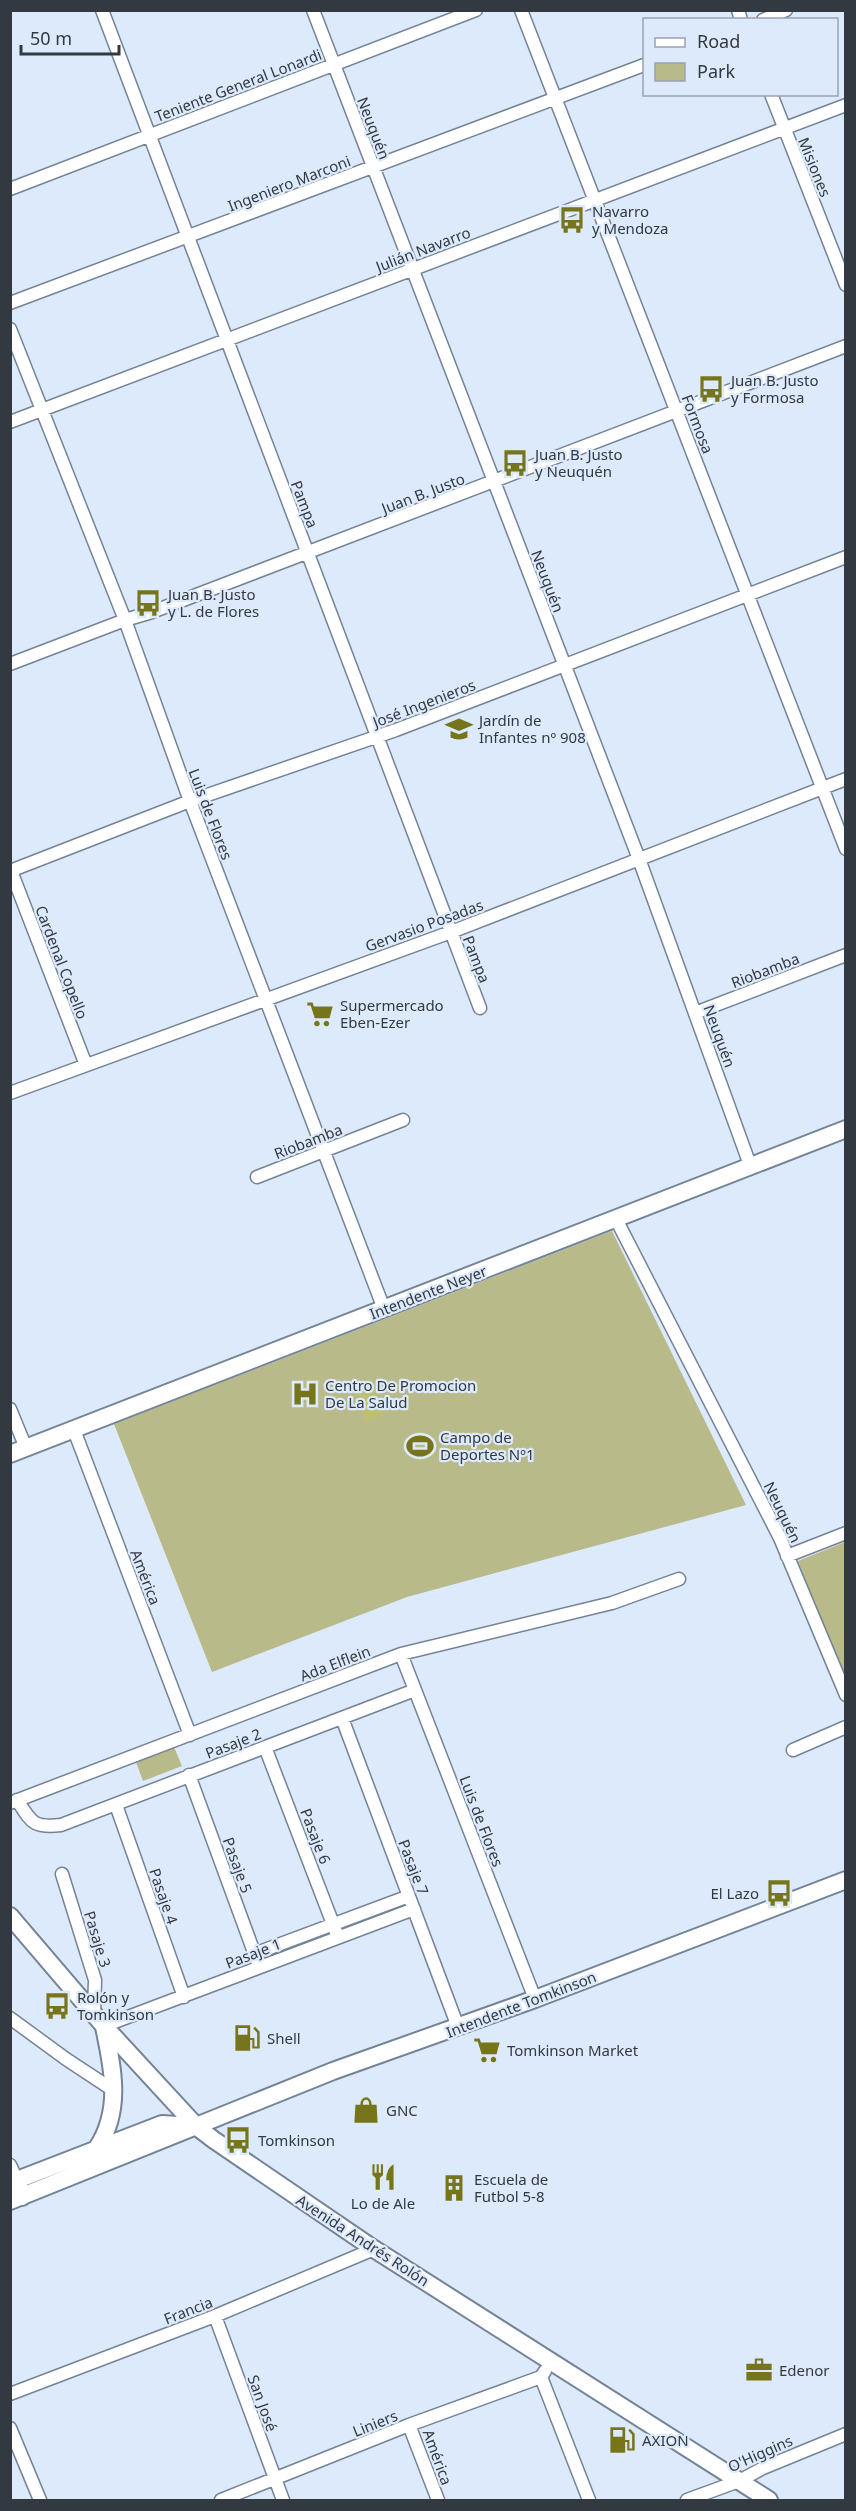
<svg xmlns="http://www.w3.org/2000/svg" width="856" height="2511" font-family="'Noto Sans',sans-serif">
	<rect width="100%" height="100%" fill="#ddeafb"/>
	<path fill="#b9ba8a" d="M612,1231L746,1505L407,1597L212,1672L114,1424Z
		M845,1542V1682L798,1561Z
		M174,1747L182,1766L143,1781L136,1762Z"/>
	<path fill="#bfbf74" d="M374,1388L384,1415L366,1422L356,1395Z"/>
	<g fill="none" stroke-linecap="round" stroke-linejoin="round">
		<defs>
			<path id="street" d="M102,10L480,1008
				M313,10L639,859L750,1165
				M521,10L846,849
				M738,10L741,20
				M763,20L786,10
				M771,94L846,285
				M10,189L476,10
				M10,303L644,65
				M10,329L125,620L190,801L384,1309
				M10,422L846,105
				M10,664L125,620L152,612L846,346
				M695,1013L846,955
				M86,1065L11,871H10L190,801L396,730L846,557
				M10,1093L451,932L846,779
				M257,1177L403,1120
				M616,1219L780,1538L846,1695
				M10,1409L26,1448
				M74,1430L190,1735
				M787,1556L846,1533
				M401,1654L535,1999
				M342,1718L458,2027
				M265,1747L338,1937
				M793,1750L846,1727
				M189,1775L259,1966
				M17,1800C32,1823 33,1828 61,1825L415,1690
				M10,1803L401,1654L612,1603L679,1579
				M116,1805L184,1997
				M62,1874L95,1980L94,2014
				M254,1954L409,1896
				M10,2018L66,2059L113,2090
				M104,2026L414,1909
				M10,2165L17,2180L11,2182
				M215,2316L283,2500
				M545,2371L541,2377L589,2500
				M10,2394L215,2316L374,2249
				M409,2425L438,2500
				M10,2428L40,2500
				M221,2500L409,2425L541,2377
				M687,2500L739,2481L763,2468L846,2434"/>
			<path id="secondary" d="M10,1454L846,1129
				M10,1916L104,2026L197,2127L214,2140L374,2249L769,2500
				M97,2148C122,2110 113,2069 104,2027
				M22,2197L17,2180L162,2124L193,2126
				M10,2201L333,2071L535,1999L846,1880"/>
		</defs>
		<use href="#street" stroke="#748395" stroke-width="15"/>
		<use href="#secondary" stroke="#748395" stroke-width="20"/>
		<use href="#street" stroke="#fff" stroke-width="12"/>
		<use href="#secondary" stroke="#fff" stroke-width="16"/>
	</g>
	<defs>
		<symbol id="bus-bare" viewBox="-9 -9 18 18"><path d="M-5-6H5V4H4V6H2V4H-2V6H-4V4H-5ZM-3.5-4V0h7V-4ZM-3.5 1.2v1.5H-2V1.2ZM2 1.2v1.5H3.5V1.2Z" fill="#76751b" stroke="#ddeafb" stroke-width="2.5" paint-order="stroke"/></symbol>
		<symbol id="school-bare" viewBox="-9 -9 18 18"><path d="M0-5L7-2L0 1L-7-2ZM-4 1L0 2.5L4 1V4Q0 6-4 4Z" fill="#76751b" stroke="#ddeafb" stroke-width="2.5" paint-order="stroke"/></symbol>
		<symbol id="supermarket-bare" viewBox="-9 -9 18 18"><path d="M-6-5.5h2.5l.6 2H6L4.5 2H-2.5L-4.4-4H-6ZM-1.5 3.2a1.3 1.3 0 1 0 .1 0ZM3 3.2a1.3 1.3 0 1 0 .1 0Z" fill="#76751b" stroke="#ddeafb" stroke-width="2.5" paint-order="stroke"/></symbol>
		<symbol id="hospital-bare" viewBox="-9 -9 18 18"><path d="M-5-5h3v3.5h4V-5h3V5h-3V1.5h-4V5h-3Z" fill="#76751b" stroke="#ddeafb" stroke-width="2.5" paint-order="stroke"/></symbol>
		<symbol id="stadium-bare" viewBox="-9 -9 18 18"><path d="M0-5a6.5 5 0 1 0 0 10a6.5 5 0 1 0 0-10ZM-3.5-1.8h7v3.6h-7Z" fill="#76751b" stroke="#ddeafb" stroke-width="2.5" paint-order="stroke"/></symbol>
		<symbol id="fuel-bare" viewBox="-9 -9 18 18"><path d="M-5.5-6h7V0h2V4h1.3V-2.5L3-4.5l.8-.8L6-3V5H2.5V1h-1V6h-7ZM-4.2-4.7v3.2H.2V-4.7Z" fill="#76751b" stroke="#ddeafb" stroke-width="2.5" paint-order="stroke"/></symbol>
		<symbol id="shop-bare" viewBox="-9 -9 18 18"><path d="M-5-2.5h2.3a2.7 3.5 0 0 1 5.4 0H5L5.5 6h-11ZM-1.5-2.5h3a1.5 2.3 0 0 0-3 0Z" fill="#76751b" stroke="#ddeafb" stroke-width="2.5" paint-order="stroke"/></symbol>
		<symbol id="restaurant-bare" viewBox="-9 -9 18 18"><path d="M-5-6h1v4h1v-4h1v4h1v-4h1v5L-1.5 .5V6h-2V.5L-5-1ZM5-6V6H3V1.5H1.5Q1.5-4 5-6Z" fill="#76751b" stroke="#ddeafb" stroke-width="2.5" paint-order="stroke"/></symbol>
		<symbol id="building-bare" viewBox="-9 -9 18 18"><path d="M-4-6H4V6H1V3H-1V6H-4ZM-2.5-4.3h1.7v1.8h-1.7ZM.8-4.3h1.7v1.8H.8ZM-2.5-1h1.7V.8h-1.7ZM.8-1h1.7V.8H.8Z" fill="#76751b" stroke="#ddeafb" stroke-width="2.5" paint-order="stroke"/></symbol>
		<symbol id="office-bare" viewBox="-9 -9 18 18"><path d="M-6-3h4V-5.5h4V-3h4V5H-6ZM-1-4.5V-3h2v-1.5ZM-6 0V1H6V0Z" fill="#76751b" stroke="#ddeafb" stroke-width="2.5" paint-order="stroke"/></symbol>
	</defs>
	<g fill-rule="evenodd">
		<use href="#bus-bare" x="553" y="201" width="38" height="38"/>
		<use href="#bus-bare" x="692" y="370" width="38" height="38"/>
		<use href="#bus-bare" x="496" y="444" width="38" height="38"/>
		<use href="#bus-bare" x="129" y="584" width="38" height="38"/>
		<use href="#school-bare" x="440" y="710" width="38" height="38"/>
		<use href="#supermarket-bare" x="301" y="995" width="38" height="38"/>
		<use href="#hospital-bare" x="286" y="1375" width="38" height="38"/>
		<use href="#stadium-bare" x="401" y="1427" width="38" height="38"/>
		<use href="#bus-bare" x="760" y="1874" width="38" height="38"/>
		<use href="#bus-bare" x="38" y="1987" width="38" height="38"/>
		<use href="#fuel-bare" x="228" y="2019" width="38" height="38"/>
		<use href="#supermarket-bare" x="468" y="2031" width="38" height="38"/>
		<use href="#shop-bare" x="347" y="2091" width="38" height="38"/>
		<use href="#bus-bare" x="219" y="2121" width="38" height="38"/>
		<use href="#restaurant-bare" x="364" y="2158" width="38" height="38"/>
		<use href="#building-bare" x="435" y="2169" width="38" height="38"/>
		<use href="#office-bare" x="740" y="2351" width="38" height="38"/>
		<use href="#fuel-bare" x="603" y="2421" width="38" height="38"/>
	</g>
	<g text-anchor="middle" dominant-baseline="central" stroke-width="4.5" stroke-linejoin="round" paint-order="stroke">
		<g font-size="15" fill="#333941" stroke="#ddeafb">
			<text transform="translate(238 85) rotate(-21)">Teniente General Lonardi</text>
			<text transform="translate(374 128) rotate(69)">Neuquén</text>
			<text transform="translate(815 167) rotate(68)">Misiones</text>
			<text transform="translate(289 183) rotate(-21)">Ingeniero Marconi</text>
			<text transform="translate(423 249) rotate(-21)">Julián Navarro</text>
			<text transform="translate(698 424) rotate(69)">Formosa</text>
			<text transform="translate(423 493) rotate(-21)">Juan B. Justo</text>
			<text transform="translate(305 504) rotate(69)">Pampa</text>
			<text transform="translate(548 581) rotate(69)">Neuquén</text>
			<text transform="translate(424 703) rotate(-21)">José Ingenieros</text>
			<text transform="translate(211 814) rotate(69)">Luis de Flores</text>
			<text transform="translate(424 925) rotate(-20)">Gervasio Posadas</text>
			<text transform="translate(477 959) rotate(69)">Pampa</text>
			<text transform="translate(62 962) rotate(69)">Cardenal Copello</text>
			<text transform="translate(765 970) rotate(-21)">Riobamba</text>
			<text transform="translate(720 1036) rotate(70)">Neuquén</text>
			<text transform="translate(308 1141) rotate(-21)">Riobamba</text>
			<text transform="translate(428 1292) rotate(-21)">Intendente Neyer</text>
			<text transform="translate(783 1512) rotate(64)">Neuquén</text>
			<text transform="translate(146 1577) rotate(69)">América</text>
			<text transform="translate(335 1663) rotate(-21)">Ada Elflein</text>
			<text transform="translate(233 1743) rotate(-21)">Pasaje 2</text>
			<text transform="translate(482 1821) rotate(69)">Luis de Flores</text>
			<text transform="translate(316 1836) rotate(69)">Pasaje 6</text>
			<text transform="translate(238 1865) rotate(70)">Pasaje 5</text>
			<text transform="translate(414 1867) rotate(69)">Pasaje 7</text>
			<text transform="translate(164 1896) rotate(71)">Pasaje 4</text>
			<text transform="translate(98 1939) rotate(73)">Pasaje 3</text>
			<text transform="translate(253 1953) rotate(-21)">Pasaje 1</text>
			<text transform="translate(521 2004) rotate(-21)">Intendente Tomkinson</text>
			<text transform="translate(363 2240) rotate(33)">Avenida Andrés Rolón</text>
			<text transform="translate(188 2310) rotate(-21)">Francia</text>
			<text transform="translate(263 2403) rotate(70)">San José</text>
			<text transform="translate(375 2423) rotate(-22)">Liniers</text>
			<text transform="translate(760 2453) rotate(-24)">O'Higgins</text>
			<text transform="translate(438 2457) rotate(70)">América</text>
		</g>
		<g font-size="15" fill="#333941" stroke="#ddeafb" text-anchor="start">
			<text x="592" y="211">Navarro<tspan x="592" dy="17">y Mendoza</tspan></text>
			<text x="731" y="380">Juan B. Justo<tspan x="731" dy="17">y Formosa</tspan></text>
			<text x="535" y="454">Juan B. Justo<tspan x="535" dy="17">y Neuquén</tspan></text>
			<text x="168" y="594">Juan B. Justo<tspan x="168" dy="17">y L. de Flores</tspan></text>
			<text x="479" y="720">Jardín de<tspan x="479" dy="17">Infantes nº 908</tspan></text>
			<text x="340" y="1005">Supermercado<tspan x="340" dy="17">Eben-Ezer</tspan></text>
			<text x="325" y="1385">Centro De Promocion<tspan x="325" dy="17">De La Salud</tspan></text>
			<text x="440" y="1437">Campo de<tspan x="440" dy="17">Deportes Nº1</tspan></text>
			<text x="759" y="1893" text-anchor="end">El Lazo</text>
			<text x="77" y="1997">Rolón y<tspan x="77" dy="17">Tomkinson</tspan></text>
			<text x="267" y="2038">Shell</text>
			<text x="507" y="2050">Tomkinson Market</text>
			<text x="386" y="2110">GNC</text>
			<text x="258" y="2140">Tomkinson</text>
			<text x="474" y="2179">Escuela de<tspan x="474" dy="17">Futbol 5-8</tspan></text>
			<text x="383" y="2203" text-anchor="middle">Lo de Ale</text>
			<text x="779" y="2370">Edenor</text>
			<text x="642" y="2440">AXION</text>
		</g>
	</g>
	<rect width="856" height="2511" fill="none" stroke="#333941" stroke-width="24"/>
	<rect x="643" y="18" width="195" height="78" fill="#ddeafb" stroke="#99a3b1" stroke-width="1.5"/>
	<rect x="655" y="38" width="30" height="9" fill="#ffffff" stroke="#99a3b1" stroke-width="1.5"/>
	<text x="697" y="48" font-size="18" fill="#333941">Road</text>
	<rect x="655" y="63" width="30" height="18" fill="#b9ba8a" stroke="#99a3b1" stroke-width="1.5"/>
	<text x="697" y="78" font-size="18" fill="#333941">Park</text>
	<path d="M21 45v9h98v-9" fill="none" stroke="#333941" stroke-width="3"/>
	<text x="30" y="45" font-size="18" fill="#333941" stroke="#ddeafb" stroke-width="4.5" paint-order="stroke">50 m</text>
</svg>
